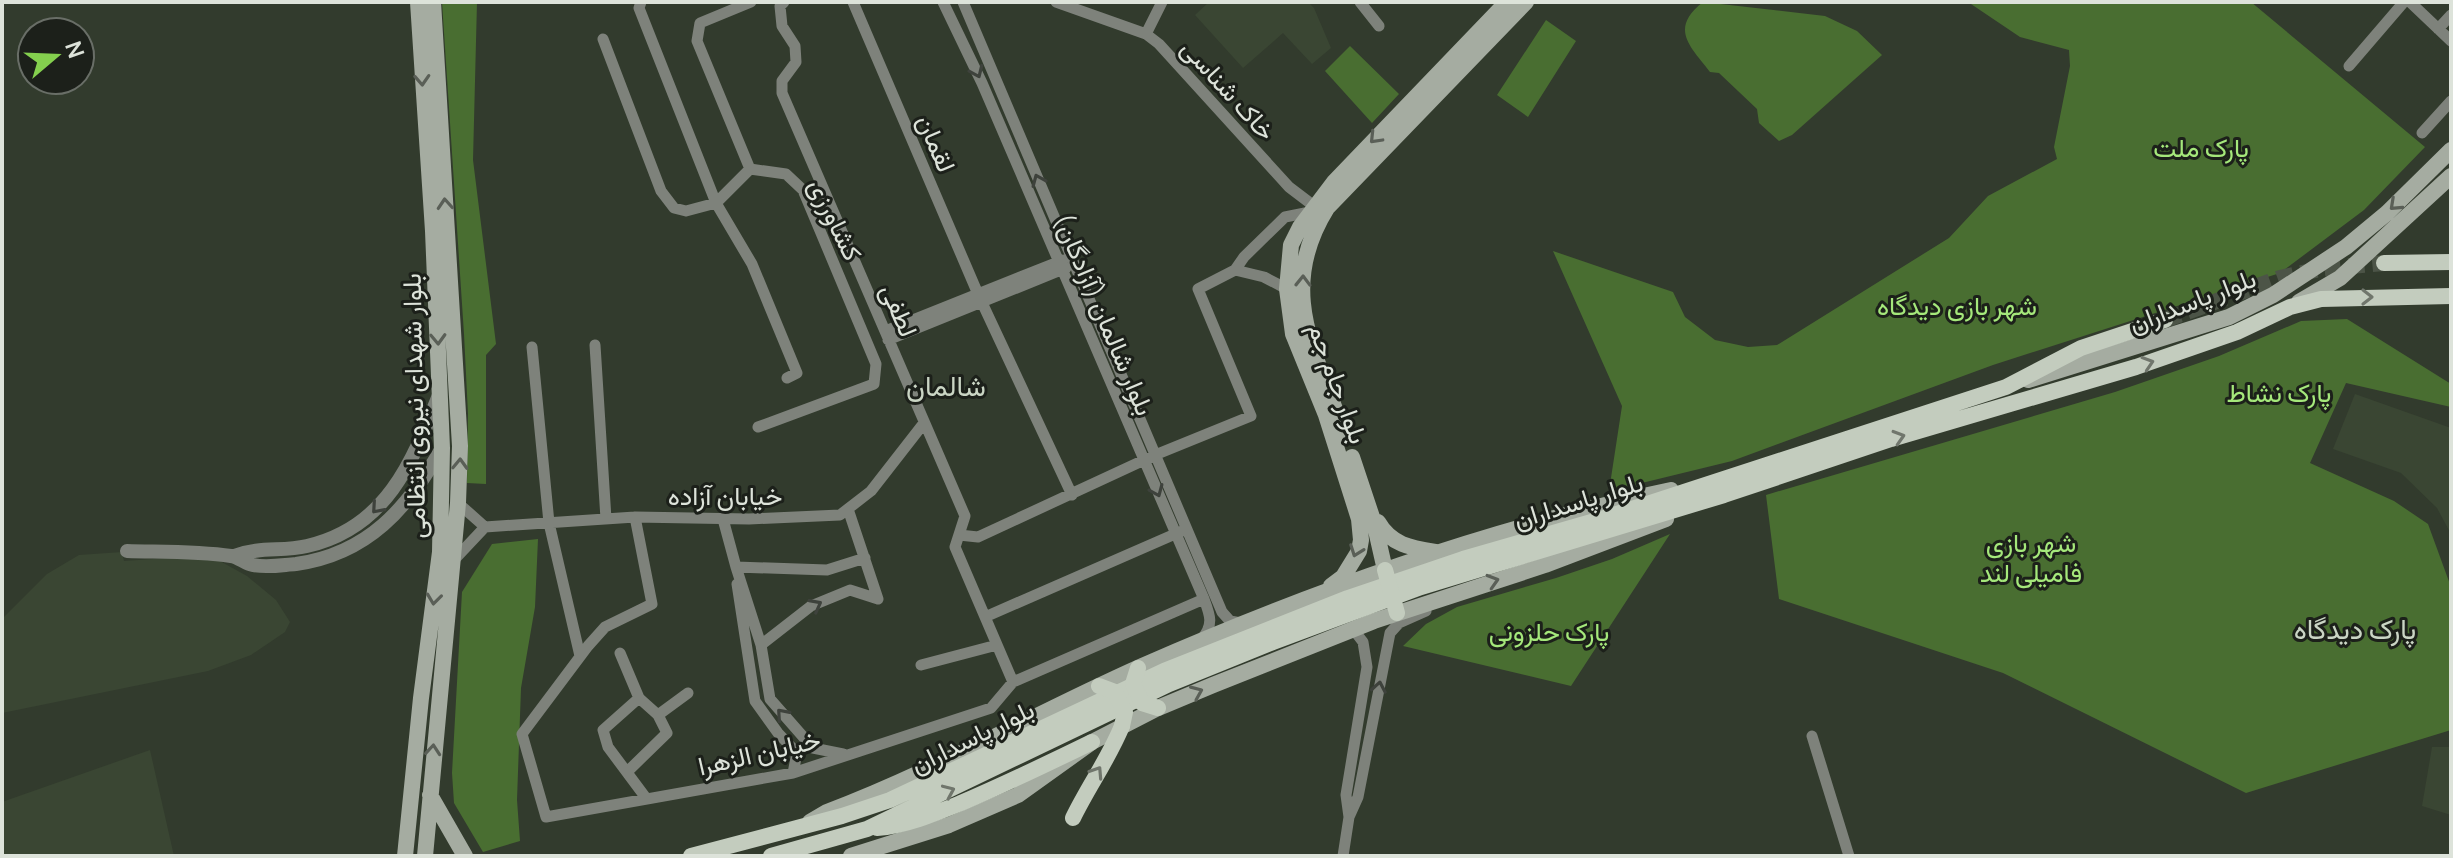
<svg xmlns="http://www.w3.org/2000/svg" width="2453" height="858" font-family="Manrope,Vazirmatn,sans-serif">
	<rect width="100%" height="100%" fill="#323b2d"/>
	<path fill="#3a4633" d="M1209,2H1308L1314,8L1331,48L1312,64L1283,33L1243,68L1195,15Z
		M2355,394L2451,428V534L2437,508L2401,473L2333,449Z
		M122,552L124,561L209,555L247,576L276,600L290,622L285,632L251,655L208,671L2,713V619L47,574L79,555Z
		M2432,747H2451V815L2422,806Z
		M150,750L174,856H2V802Z"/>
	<path fill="#496e31" d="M442,2H477L473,160L496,344L486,355V484L467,483L468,414L464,334Z
		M1703,2L1825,16L1857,31L1882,55L1792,135L1779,141L1759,123L1757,109L1719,73L1710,72C1690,46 1669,29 1703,2Z
		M1968,2H2251L2425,147L2364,210L2280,273L1993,365L1732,461L1609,491L1622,406L1553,251L1673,292L1685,317L1715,340L1748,347L1777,345L1949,238L1988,196L2057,159L2054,147L2070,66L2069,50L2020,37Z
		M1546,20L1576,41L1528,117L1497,95Z
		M1350,46L1399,94L1372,123L1325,71Z
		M2347,319L2451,384V407L2346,383L2310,463L2394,501L2428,524L2451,587V730L2246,793L2003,673L1779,599L1766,495L2115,392L2219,356L2301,321Z
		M1670,534L1571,686L1403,646L1426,624L1457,607L1556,578L1612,559Z
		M538,539L535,607L521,688L517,800L520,841L483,852L454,803L452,773L462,592L492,544Z"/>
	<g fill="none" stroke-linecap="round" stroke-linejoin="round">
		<path stroke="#4c5447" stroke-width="16" stroke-dasharray="16 8" stroke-linecap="butt" d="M2165,320L2280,278L2320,269L2384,263"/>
		<path stroke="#7e827b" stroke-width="11" d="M641,2L639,8L716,203L752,264L797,373L787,378
			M784,2L780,6L782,26L795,46L796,62L782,81V93L965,516L955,547L1013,682
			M853,2L978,294L1072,495
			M943,2L982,83L1204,599C1210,615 1214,624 1202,639
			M963,2L1222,612L1230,621L1241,623
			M1056,2L1146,34L1159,44L1289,187L1314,206
			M1360,2L1379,26
			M2410,2L2451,41
			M2438,29L2451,15
			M1146,34L1162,2
			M603,39L661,191L674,208L686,211L716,203L750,169
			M2349,66L2404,2
			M2422,133L2451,101
			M750,169L786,174L803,190L876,364L874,384L758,427
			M750,169L697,41L700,23L751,2
			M1235,270L1264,277L1287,289
			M885,331L1063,260
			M888,340L1066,268
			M595,345L606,519
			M532,347L549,523L580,656
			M458,503L485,527
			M848,509L878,599
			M635,517L652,604L605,627L588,646L522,734L546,817L793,773L991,708L1013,682L1204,599
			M723,519L736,567L761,645L770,699L813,748L843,754
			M485,527L635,517L749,519L840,515L871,491L924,423
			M959,535L978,537L1155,455L1251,416L1198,289L1235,270L1244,257L1285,217L1310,212
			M453,561L485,527
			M736,567L827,570L865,558
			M737,584L755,701L778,733L797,753L793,773
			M985,617L1182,531
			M761,645L811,606L850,590L878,599
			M620,653L639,698L658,715L667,733L627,772
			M921,665L997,645
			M639,698L603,730L608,747L646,798
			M658,715L688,693
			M1812,736L1849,856
			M1349,817L1358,797L1390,633L1399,623L1426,611
			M1343,856L1349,817L1346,795L1367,667L1363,642L1353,629"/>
		<path stroke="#7e827b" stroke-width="14" d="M127,551C161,552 197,551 231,556C239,557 245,564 253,565C267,568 282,565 296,564C368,554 408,508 442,448
			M234,556C261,546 281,552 307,546C386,528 412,463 439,395"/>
		<path stroke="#a5aca1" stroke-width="16" d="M2299,302L2340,278L2451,176
			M2028,380L2229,317L2273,295L2346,247L2387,213L2451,150
			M1343,431C1315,350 1276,290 1327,208L1526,2
			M1352,457L1375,526L1385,570
			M1378,522C1391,545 1411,548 1436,552
			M1331,586L1343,577L1359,551L1361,540L1359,519L1326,415L1293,334L1287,289L1291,245L1300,227L1334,182L1507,2
			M430,795L465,856
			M810,822L827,812C936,771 1036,713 1142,666C1311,592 1489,528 1671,490
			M405,856L421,698L440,552L442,448L433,231L418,2
			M425,856L458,503L460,446L433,2
			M851,856L949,825L1018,795L1092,742L1158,708L1213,685L1374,621L1545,565L1666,519"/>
		<path stroke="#c3ccbe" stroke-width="16" d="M2384,263L2451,262
			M1073,818C1088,787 1109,758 1122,726
			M877,828C905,826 934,814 961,803C1005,784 1049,763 1092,742
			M691,856L842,816L890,800L1164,671L1348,598L1463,559L1595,521L2006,387L2081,348L2165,320
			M771,856L867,829L1169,684L1273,642L1421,587L1724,495L1891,439L2136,367L2237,332L2290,307L2321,299L2451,296"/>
		<path stroke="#c3ccbe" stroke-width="16" d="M1385,570L1397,613
			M1138,668L1133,684L1142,703L1158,708
			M1099,686L1115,692L1125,712L1122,726"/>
	</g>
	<defs><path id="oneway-chevron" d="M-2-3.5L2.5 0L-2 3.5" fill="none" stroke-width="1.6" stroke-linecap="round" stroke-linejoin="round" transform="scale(2)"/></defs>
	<g stroke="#3e423c">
		<use href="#oneway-chevron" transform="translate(977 72) rotate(66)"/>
		<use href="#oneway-chevron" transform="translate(1038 180) rotate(-113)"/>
		<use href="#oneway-chevron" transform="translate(1157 491) rotate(67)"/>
		<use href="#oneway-chevron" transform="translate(377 508) rotate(131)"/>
		<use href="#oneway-chevron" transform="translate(816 605) rotate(-28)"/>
		<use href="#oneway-chevron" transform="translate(1379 687) rotate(-80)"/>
		<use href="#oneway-chevron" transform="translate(782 714) rotate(-131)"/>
	</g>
	<g stroke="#5a5f57">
		<use href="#oneway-chevron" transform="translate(422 80) rotate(87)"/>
		<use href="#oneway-chevron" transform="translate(1375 138) rotate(134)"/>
		<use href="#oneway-chevron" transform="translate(445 204) rotate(-94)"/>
		<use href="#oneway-chevron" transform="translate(2395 205) rotate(137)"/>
		<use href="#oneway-chevron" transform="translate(1303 281) rotate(-89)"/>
		<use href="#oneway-chevron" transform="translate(438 339) rotate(88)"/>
		<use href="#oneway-chevron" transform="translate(460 464) rotate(-88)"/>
		<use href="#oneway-chevron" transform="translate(1356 551) rotate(110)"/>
		<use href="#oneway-chevron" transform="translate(1493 581) rotate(-17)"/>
		<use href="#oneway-chevron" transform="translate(434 599) rotate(97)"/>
		<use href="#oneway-chevron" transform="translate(1197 692) rotate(-23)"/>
		<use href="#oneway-chevron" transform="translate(433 750) rotate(-85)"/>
	</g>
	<g stroke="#70766c">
		<use href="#oneway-chevron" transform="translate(2367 297)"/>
		<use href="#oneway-chevron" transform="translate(2148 363) rotate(-18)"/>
		<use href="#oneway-chevron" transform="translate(1899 437) rotate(-17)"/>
		<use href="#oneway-chevron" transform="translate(1097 772) rotate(-57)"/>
		<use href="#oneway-chevron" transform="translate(949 791) rotate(-24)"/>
	</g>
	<g text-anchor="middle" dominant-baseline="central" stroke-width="6" stroke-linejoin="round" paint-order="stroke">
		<g font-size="26" fill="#dde3da" stroke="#1c201a">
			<text transform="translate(1229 89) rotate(48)">خاک شناسی</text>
			<text transform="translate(937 143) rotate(67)">لقمان</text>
			<text transform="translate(836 219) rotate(64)">کشاورزی</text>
			<text transform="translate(2192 300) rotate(-21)">بلوار پاسداران</text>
			<text transform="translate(900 310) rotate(67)">لطفی</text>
			<text transform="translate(1105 314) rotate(67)">بلوار شالمان (آزادگان)</text>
			<text transform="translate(1339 383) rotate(70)">بلوار جام جم</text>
			<text transform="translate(413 406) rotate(-91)">بلوار شهدای نیروی انتظامی</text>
			<text x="725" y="495">خیابان آزاده</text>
			<text transform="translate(1578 500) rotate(-17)">بلوار پاسداران</text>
			<text transform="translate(972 736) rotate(-26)">بلوار پاسداران</text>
			<text transform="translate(759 752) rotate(-13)">خیابان الزهرا</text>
		</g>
		<g font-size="26" fill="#a5e87b" stroke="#1c201a">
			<text x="2201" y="147">پارک ملت</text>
			<text x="1957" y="305">شهر بازی دیدگاه</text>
			<text x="2279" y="392">پارک نشاط</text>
			<text x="2031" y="542">شهر بازی<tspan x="2031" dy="30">فامیلی لند</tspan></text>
			<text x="1549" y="631">پارک حلزونی</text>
		</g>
		<g font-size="28" fill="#cad5c4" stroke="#1c201a">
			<text x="946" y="385">شالمان</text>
			<text x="2355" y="628">پارک دیدگاه</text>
		</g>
	</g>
	<rect width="2453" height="858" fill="none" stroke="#dde3da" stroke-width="8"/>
	<g transform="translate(56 56) rotate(71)"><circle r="38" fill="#1c201a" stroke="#696e67" stroke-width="2"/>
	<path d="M0-6L14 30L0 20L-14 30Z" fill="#84d04e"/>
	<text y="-12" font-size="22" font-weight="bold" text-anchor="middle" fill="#dde3da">N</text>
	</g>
</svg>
